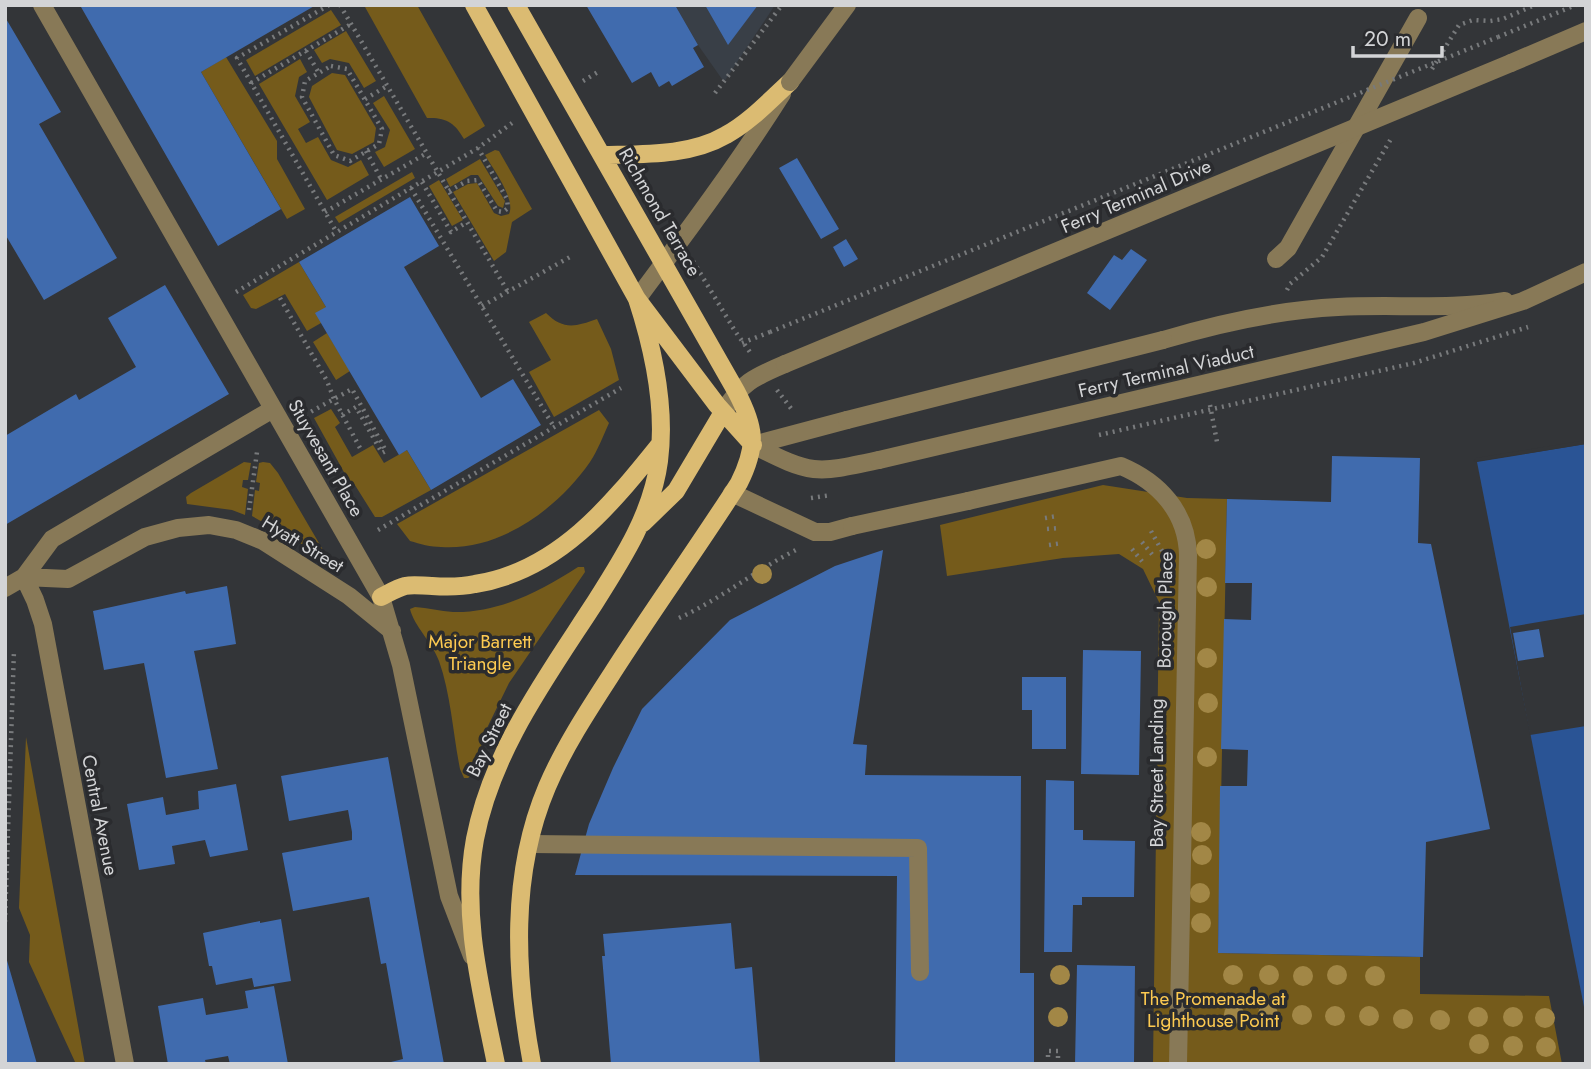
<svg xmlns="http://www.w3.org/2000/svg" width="1591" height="1069" font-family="Jost,sans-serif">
	<rect width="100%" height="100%" fill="#333538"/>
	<path fill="#393f47" d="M675,5H775L724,82L698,45Z"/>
	<path fill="#755b1b" d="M369,5H417L485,126L464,139C455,123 446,117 427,118L365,7Z
		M331,10L341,25L255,76L246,60Z
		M346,31L376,81L364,88L349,63L330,59L322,63L314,50Z
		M226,57L277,141V159L305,209L287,219L201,72Z
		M300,59L307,72L299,77L295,96L310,122L298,129L306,143L318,137L331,160L348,167L361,160L369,175L327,200L259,84Z
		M332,73L345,75L376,128L374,142L352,154L337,150L309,97L312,86Z
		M384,96L415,149L384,167L375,152L385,147L390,130L373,103Z
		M495,150L499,151L532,209L512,222L506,252L494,261L453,192L468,184L477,183L494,213L501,216L509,214C516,199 493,169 485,155Z
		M480,159L505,201L503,208L498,206L478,175H471L450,187L446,179Z
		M412,172L415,178L339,223L335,217Z
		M439,180L463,220L452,226L429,186Z
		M299,262L326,307L321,323L307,331L285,294L256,309L251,308L243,295Z
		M546,313C563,330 575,327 597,319L611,349L619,380L554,417L529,372L551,360L529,322Z
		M327,333L350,371L336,380L313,342Z
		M331,409L340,423L335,427L352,457L373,445L384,463L407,450L431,490L382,517H375L353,482L350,483L314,418Z
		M599,410L609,423C603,436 598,450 590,462C558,508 501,551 441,547C431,547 420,544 410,541L397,524Z
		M244,462L251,463L248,480H243L242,487L248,489L245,515L232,510L187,504L186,497L191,493Z
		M263,462L270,463L278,473L323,550V556L252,516L255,490L259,491L260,483L256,482L259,463Z
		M1103,485L1187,498L1227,499L1218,953L1420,957V994L1549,996L1562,1064H1153L1159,602L1143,569L1119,554L1063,558L947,576L940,525Z
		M578,567H584L585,572L509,683L487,728L472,775L468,778H464L460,769C453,734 451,695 439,661C432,642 414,626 410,609L415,607C428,608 440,611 453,612C499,613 541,591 578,567Z
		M26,737L85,1064H76L29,962L30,935L19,908Z"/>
	<path fill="#2a5495" d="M1586,444V1017L1477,462Z"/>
	<path fill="#333538" d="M1586,440V444L1473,462L1476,458Z
		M1586,614V726L1530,735L1510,627Z"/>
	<path fill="#406bae" d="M85,5H316L201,72L281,209L218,246L81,7Z
		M586,5H675L698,45L693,48L704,67L672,86L669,81L659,87L651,72L632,83Z
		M705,5H758L728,45Z
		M5,17L61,112L39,124L117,258L44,300L5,234Z
		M797,158L839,229L821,239L779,168Z
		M410,197L439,246L404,267L481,398L513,379L541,425L431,490L407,450L399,455L315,313L326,307L299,262Z
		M846,239L858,259L844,267L833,247Z
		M1131,249L1147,260L1110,310L1087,293L1114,255L1122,260Z
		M165,285L229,394L5,525V436L76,394L79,400L136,367L108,318Z
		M1332,456L1420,458L1418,543L1431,544L1490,829L1426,842L1423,957L1218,953L1220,786H1247L1248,750L1221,749L1224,619L1251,620L1252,583H1225L1227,499L1331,502Z
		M883,550L853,744L867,745L865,775L1021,776L1020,973H1034V1064H895L897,876L575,875L589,824L613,768L642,709L730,620L835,566Z
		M227,586L236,644L194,651L218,769L166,778L144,663L104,670L93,611L185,591L186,594Z
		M1539,629L1544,657L1518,661L1513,633Z
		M1083,650L1141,651L1139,775L1081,774Z
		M1022,677H1066V749H1032V710H1022Z
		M388,757L424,956L444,1064H383L403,1059L386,963L381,964L369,897L293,911L282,853L352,840V832L348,810L289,821L281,776Z
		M1046,780L1074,781V830H1083V840L1135,841L1134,897H1082V905H1073L1072,952H1044Z
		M236,784L248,850L210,857L205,840L172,846L175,864L139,870L127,804L163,797L166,815L199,809L198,791Z
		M281,919L291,981L254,987L252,978L216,985L212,966H209L203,933L260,921V923Z
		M731,923L735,969L752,967L760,1064H611L602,956H605L603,934Z
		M5,957H6L37,1064H5Z
		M1077,965L1135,966L1134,1064H1075Z
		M274,986L288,1064H230L228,1056L205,1060L206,1064H168L158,1006L203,998L206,1015L248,1008L245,991Z"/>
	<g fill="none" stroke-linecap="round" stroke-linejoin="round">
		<path stroke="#787a7c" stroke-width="4.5" stroke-dasharray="2 5" stroke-linecap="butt" d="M329,5L237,58L337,233
			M340,5L508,292
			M1498,37L1576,5
			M306,51L319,73
			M331,66L347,69L382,129L379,144L350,161L334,155L302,97L305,81Z
			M1432,69L1459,25L1473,20L1490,21L1503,19L1535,5
			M583,81L598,72
			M251,83L351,24
			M715,93L782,5
			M365,99L387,86
			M366,151L381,179
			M422,182L451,232L467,222
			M411,188L554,427
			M449,191L467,181L478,180L497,211L503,212L508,208L507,199L478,148
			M325,212L427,153
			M693,261L735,331L752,355
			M1287,290L1290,284L1322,257L1392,137
			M236,292L478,148L512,123
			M280,298L327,381L334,399L360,448
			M482,306L570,257
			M742,343L770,332
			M777,390L793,411
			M1210,405L1217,442
			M305,415L352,389L386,451L382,453L356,407L342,415
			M811,498L831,495
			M249,510L257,452
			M1045,518L1057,516
			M1047,529L1059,528
			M378,530L621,388
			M1151,531L1162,551
			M1142,542L1155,558
			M1049,545L1062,543
			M1132,549L1145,565
			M679,618C721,599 757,569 798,549
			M5,922L14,650
			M1048,1064V1051H1058V1064"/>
		<path stroke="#887957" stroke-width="18" d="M42,5L381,597L401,665L449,896L472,956
			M1511,63L1586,31
			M1276,259L1288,248L1418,18
			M637,299C687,232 737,165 782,94
			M1163,340C1220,323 1278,310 1338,307C1394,304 1450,310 1505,301
			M723,412C741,383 754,377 785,364
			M753,445C812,475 815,474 879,460
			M753,445L847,420
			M732,493L815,532H830L852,526
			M968,501L1121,466C1159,482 1187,512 1188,555L1178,1064
			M24,577L35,600L43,624L125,1064
			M24,577L68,579L145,537L178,528L209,525L236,530L263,541L349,596L392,631
			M5,588L24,577L52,539L273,409
			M531,844L918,848L920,972"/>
		<path stroke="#dbbb72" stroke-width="18" d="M474,5L637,299L717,405L753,445
			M516,5L736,391C755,427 758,445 739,483C698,547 654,608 613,672C589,709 564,747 547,787C510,874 515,973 532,1064
			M603,155C644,154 690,156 726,135C750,122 770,100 790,82
			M643,523L676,491L723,412
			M381,597C389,593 397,588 405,586C414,584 423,586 432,586C447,587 461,587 475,584C558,571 611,505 660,444
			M496,1064C481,989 461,915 475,839C492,751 546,678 594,604C622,560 652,514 659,461C666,407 654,351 637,299"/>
		<path stroke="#787a7c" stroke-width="4.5" stroke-dasharray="2 5" stroke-linecap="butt" d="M770,332L1498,37
			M1099,435L1414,363L1528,327"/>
		<path stroke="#887957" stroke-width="18" d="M790,82L847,5
			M785,364L1511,63
			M847,420L1163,340
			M879,460L1424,332L1523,301L1586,272
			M852,526L968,501"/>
	</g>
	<g fill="#a28746">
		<circle cx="1206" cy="549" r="10"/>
		<circle cx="762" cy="574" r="10"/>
		<circle cx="1207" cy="587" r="10"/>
		<circle cx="1207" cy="658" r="10"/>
		<circle cx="1208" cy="703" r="10"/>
		<circle cx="1207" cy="757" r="10"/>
		<circle cx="1201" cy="832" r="10"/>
		<circle cx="1202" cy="855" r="10"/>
		<circle cx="1200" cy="893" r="10"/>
		<circle cx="1201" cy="923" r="10"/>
		<circle cx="1060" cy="975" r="10"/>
		<circle cx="1233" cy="975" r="10"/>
		<circle cx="1269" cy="975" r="10"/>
		<circle cx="1337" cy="975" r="10"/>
		<circle cx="1303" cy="976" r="10"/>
		<circle cx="1375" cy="976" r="10"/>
		<circle cx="1234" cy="1014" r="10"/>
		<circle cx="1268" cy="1014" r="10"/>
		<circle cx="1302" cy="1015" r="10"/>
		<circle cx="1335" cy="1016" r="10"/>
		<circle cx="1369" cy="1016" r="10"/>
		<circle cx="1058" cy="1017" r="10"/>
		<circle cx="1478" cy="1017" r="10"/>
		<circle cx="1513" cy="1017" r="10"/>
		<circle cx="1545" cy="1018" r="10"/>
		<circle cx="1403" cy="1019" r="10"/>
		<circle cx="1440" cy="1020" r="10"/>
		<circle cx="1479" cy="1044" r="10"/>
		<circle cx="1513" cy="1046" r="10"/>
		<circle cx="1546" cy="1047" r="10"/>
	</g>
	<g text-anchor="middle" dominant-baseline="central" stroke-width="7" stroke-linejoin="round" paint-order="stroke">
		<g font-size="19" fill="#d3d4d6" stroke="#2a2b2e">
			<text transform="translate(1136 196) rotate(-23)">Ferry Terminal Drive</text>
			<text transform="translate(660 212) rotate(60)">Richmond Terrace</text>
			<text transform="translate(1166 371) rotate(-13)">Ferry Terminal Viaduct</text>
			<text transform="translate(326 458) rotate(60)">Stuyvesant Place</text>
			<text transform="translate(303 544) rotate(31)">Hyatt Street</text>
			<text transform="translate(1165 610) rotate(-89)">Borough Place</text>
			<text transform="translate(489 740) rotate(-64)">Bay Street</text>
			<text transform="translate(1156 773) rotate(-90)">Bay Street Landing</text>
			<text transform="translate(100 815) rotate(79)">Central Avenue</text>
		</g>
		<g font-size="19" fill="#fdca51" stroke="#2a2b2e">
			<text x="480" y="641">Major Barrett<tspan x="480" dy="22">Triangle</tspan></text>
			<text x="1213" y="998">The Promenade at<tspan x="1213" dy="22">Lighthouse Point</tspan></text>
		</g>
	</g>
	<rect width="1591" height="1069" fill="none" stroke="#d3d4d6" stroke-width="14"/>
	<path d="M1353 46v10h89v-10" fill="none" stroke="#d3d4d6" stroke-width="3.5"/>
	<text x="1364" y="46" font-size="21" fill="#d3d4d6" stroke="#2a2b2e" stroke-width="5" paint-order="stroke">20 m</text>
</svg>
